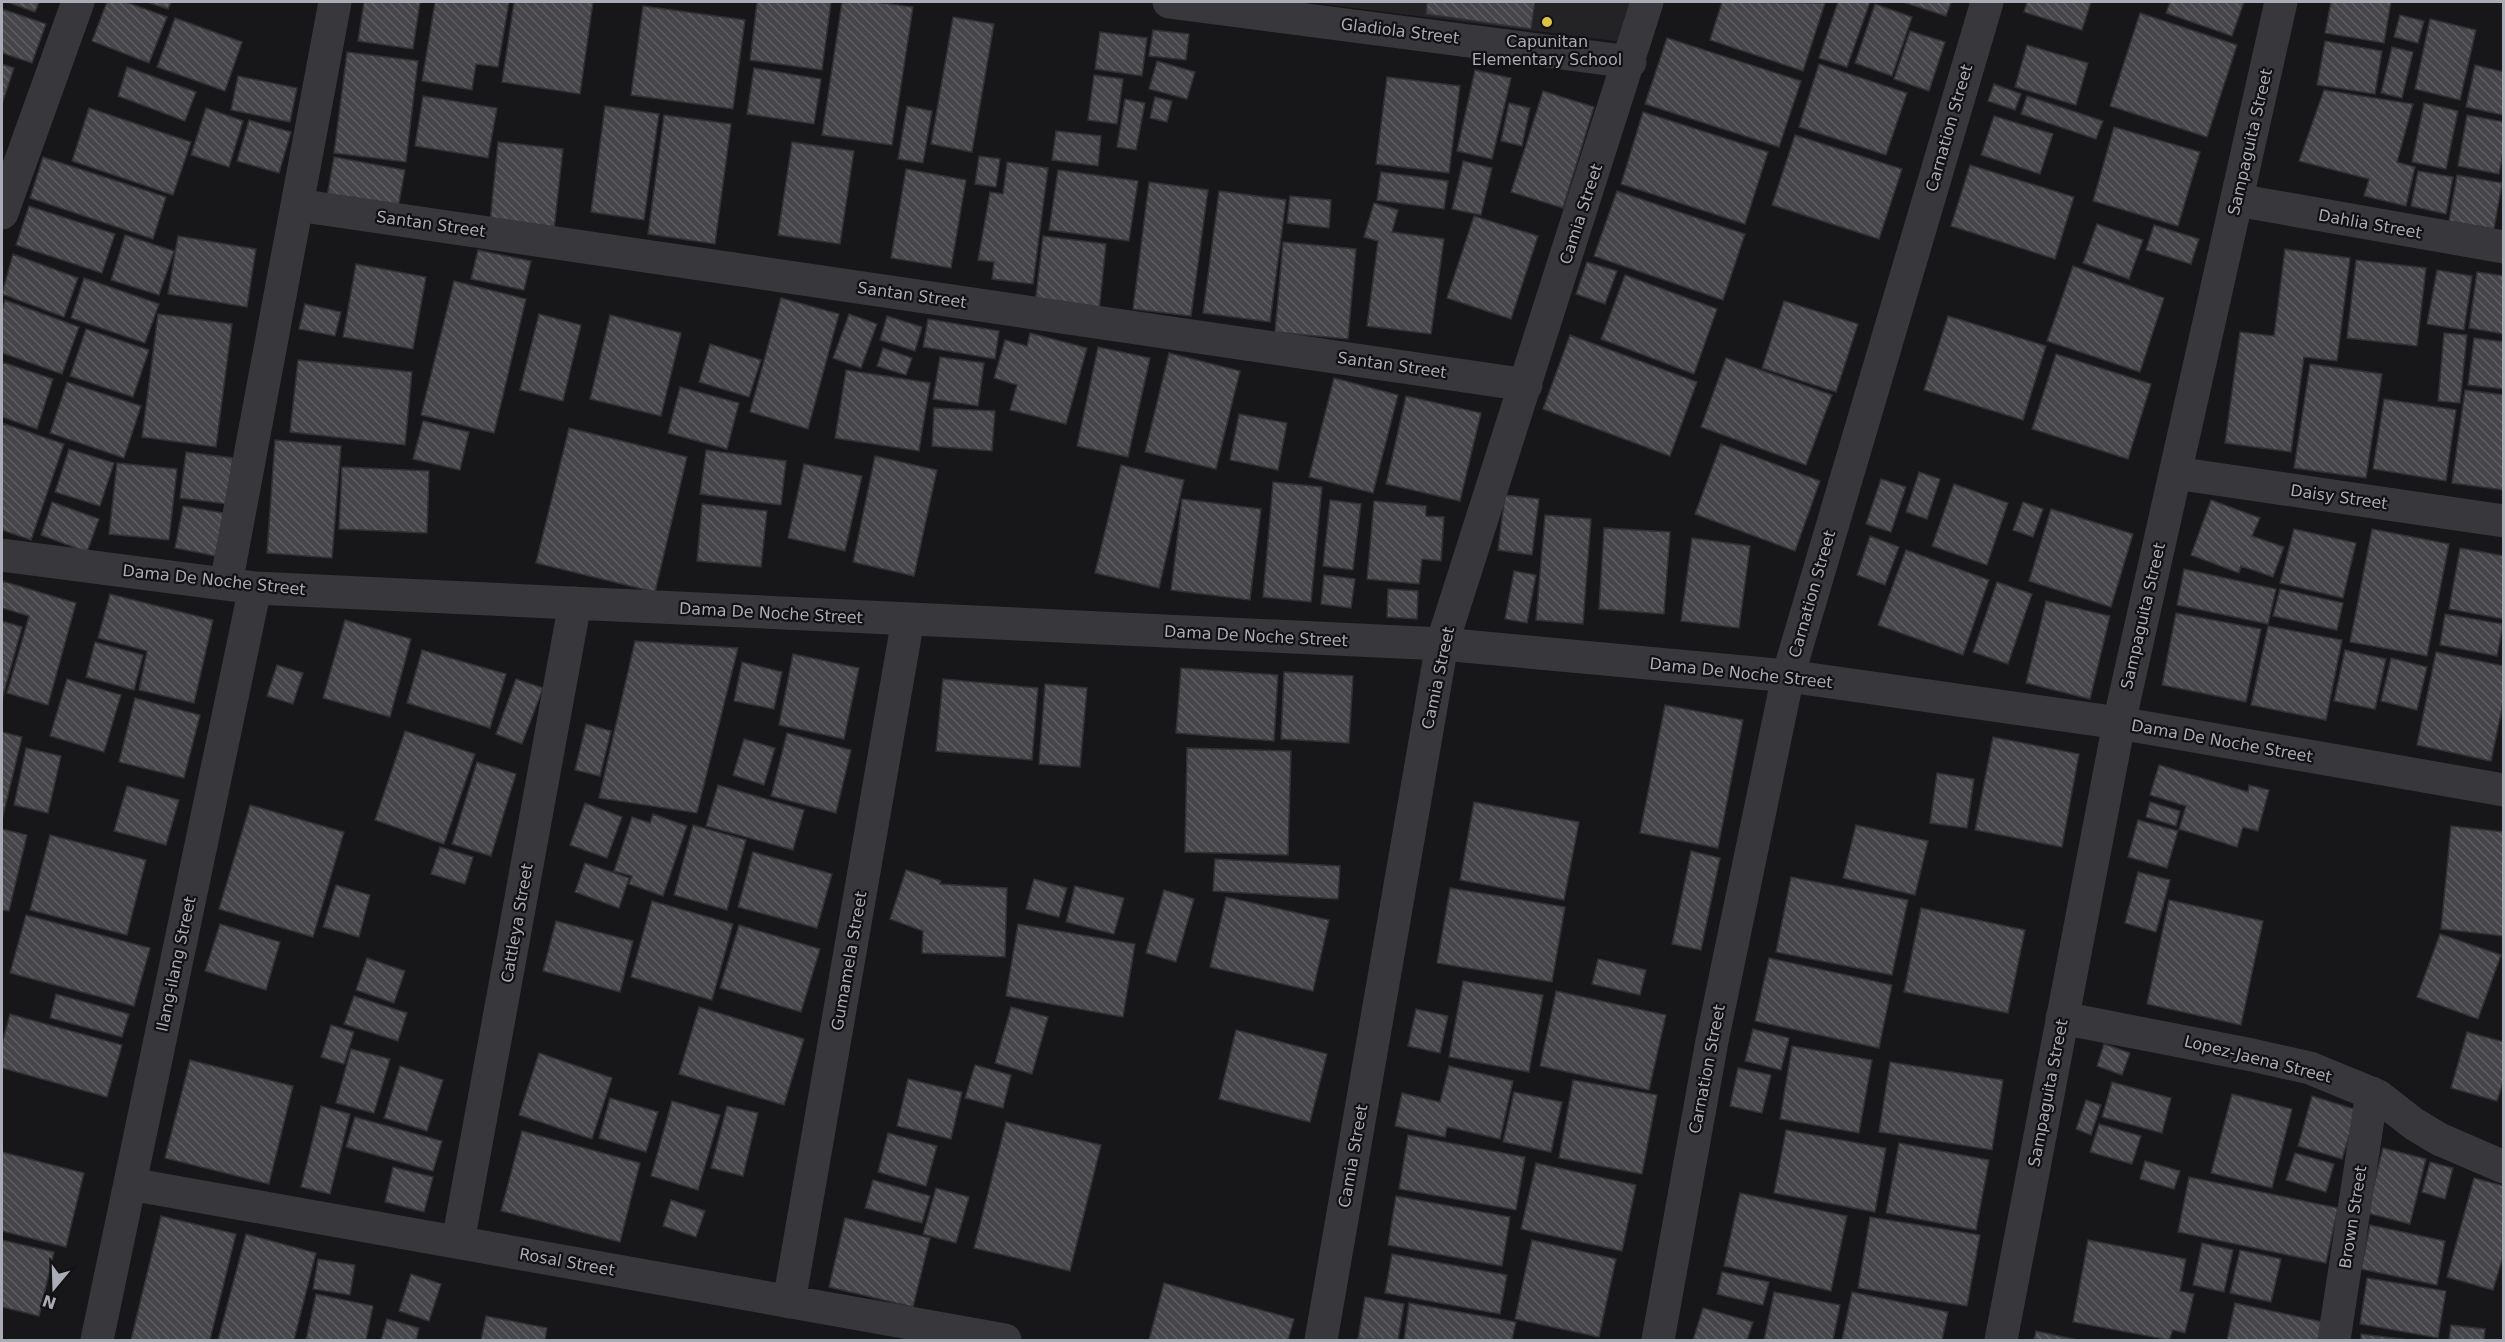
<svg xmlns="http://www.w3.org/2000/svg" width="2505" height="1342" font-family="'DejaVu Sans',sans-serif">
	<defs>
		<pattern id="building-back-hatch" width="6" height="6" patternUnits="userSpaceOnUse" patternTransform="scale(1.5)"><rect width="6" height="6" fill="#46464a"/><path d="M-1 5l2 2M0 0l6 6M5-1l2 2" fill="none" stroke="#5e5e62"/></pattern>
	</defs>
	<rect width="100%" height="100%" fill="#171618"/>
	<path fill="#232225" d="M1306,2H1635L1623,42Z"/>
	<path fill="url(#building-back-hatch)" stroke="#313134" stroke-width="1.5" d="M7,2H39L35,12Z
		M107,2H126L167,17L149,63L92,41Z
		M147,2H171L168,9Z
		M364,2H420L413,49L358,41Z
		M435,2H509L498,67L476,64L472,90L422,81Z
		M514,2H593L580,94L502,82Z
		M757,2H831L822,70L750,60Z
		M842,2H874L913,7L892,145L822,135Z
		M1427,2H1535L1531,29L1426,14Z
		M1722,2L1825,3L1803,71L1710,40Z
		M1838,2H1870L1847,67L1819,58Z
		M1903,2H1951L1946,16Z
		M2027,2H2091L2082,30L2024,12Z
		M2170,2H2244L2232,36L2166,13Z
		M2331,2H2391L2384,43L2325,33Z
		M1875,4L1912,17L1892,76L1855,63Z
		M643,6L745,20L733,109L631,95Z
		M2,9L46,24L32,63L2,53Z
		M2140,13L2237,45L2207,137L2110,106Z
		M2400,15L2424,21L2418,43L2394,37Z
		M953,17L994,24L972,152L931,144Z
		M175,18L242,42L225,91L157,67Z
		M2430,19L2476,30L2460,100L2415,89Z
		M1153,30L1189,34L1186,60L1149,56Z
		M1910,31L1945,42L1929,91L1894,79Z
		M1100,32L1147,38L1142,76L1095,69Z
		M1667,38L1801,81L1779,147L1645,104Z
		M2325,41L2382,51L2375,94L2317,85Z
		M2027,45L2088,63L2076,105L2015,87Z
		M2392,47L2413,52L2402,98L2381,93Z
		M347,52L418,61L406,162L334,153Z
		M1157,61L1195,72L1187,99L1149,89Z
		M2,64L14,68L2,104Z
		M1819,64L1907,93L1886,155L1799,127Z
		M2475,65L2504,72L2503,115L2466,107Z
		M127,67L196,92L185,121L118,96Z
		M754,68L821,79L814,124L747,114Z
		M1475,70L1511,78L1492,159L1457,151Z
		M1094,75L1123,79L1117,124L1088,120Z
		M238,76L297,88L290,122L231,110Z
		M1387,77L1460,86L1449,173L1376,164Z
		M1994,84L2021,94L2015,110L1988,101Z
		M2324,90L2413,104L2397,162L2415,167L2406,206L2364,196L2369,179L2299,161Z
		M1543,91L1594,107L1563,208L1511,192Z
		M423,96L497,108L488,158L415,146Z
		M2027,96L2103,121L2096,139L2021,114Z
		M1155,97L1172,101L1167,122L1150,118Z
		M1125,99L1145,103L1136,150L1117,147Z
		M1509,103L1530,108L1522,146L1501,141Z
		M2424,103L2458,111L2446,169L2412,162Z
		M605,106L659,114L644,220L591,212Z
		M907,106L932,111L923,163L898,159Z
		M89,108L191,142L173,195L72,161Z
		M206,108L243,121L229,167L191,155Z
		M1643,112L1768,152L1745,224L1621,184Z
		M664,115L731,124L715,244L648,234Z
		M2467,115L2504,122V147L2499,174L2458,166Z
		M1994,116L2053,134L2040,174L1981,155Z
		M249,120L291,132L279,173L237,161Z
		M2114,127L2200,152L2178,226L2093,201Z
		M1056,131L1101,136L1098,166L1052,160Z
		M1795,135L1902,169L1879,239L1772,205Z
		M498,142L563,149L553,239L489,232Z
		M792,142L854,151L840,244L778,235Z
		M979,156L1000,159L996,187L975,184Z
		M43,157L166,197L153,239L30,198Z
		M334,157L405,170L398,208L327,196Z
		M1463,161L1492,168L1481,215L1452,209Z
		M1007,162L1048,168L1033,284L992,279L994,262L978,260L990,192L1003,194Z
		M1970,165L2074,197L2055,259L1951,226Z
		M906,169L966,180L951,268L891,258Z
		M1058,170L1138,181L1129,241L1049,230Z
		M2418,171L2453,177L2446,214L2411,206Z
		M1381,172L1448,181L1444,209L1377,200Z
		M2457,175L2502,183L2494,229L2449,221Z
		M1149,182L1208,190L1191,316L1133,309Z
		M1219,191L1286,200L1270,322L1203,313Z
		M1617,191L1745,234L1723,300L1594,256Z
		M1290,196L1331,200L1329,228L1287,223Z
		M1374,203L1398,210L1392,232L1444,239L1431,334L1367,326L1378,241L1364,237Z
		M29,206L115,234L102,273L16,245Z
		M1474,216L1538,236L1511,319L1447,298Z
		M2097,224L2143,240L2129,279L2083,263Z
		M2154,225L2199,239L2191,264L2146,250Z
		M125,235L174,251L159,295L111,280Z
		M178,236L256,249L247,307L168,294Z
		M1043,236L1106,244L1099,312L1035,305Z
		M1283,242L1356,249L1348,339L1275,332Z
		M2285,249L2350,258L2337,361L2304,357L2291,452L2225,443L2240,332L2274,336Z
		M478,250L531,261L524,290L471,279Z
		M13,254L78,278L64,317L2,294Z
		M2356,260L2426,268L2417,346L2347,338Z
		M1587,262L1617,271L1605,304L1576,294Z
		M356,264L426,277L413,349L343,337Z
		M2073,266L2164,298L2140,372L2047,341Z
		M2437,270L2472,276L2464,330L2427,324Z
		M2477,272L2504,276V334L2469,328Z
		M1625,275L1717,309L1694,374L1601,339Z
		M84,278L159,304L145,343L71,318Z
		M454,281L526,299L494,433L421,415Z
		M781,298L839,314L808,429L750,412Z
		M5,300L79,327L62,374L2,353V310Z
		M1784,301L1858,324L1836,392L1762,368Z
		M305,304L341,312L335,336L299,329Z
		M158,314L232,324L216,447L142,437Z
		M539,314L581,325L563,401L520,390Z
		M849,314L877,324L861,368L833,358Z
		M610,315L681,333L661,416L590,399Z
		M887,316L922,327L915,351L880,340Z
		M1948,316L2046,346L2023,420L1924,390Z
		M928,319L999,331L995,359L923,347Z
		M86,329L149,350L133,397L70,376Z
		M1030,333L1087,348L1066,424L1010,410L1017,385L994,378L1005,340L1027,346Z
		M2444,333L2467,335L2460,403L2438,401Z
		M1570,335L1697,382L1670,456L1543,409Z
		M2474,338L2504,342V389L2468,385Z
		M710,344L761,360L749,397L699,382Z
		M1098,347L1150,358L1128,457L1077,446Z
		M883,348L912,358L906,375L877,366Z
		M1169,353L1240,371L1216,469L1145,452Z
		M2056,354L2151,384L2128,459L2032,429Z
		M940,357L984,363L978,406L933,399Z
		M1726,358L1832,395L1806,465L1701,427Z
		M298,360L412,372L405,445L290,432Z
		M2,362L53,379L37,429L2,417Z
		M2310,364L2382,374L2366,478L2294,468Z
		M846,370L930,383L919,451L835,438Z
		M1334,378L1398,395L1373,493L1309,477Z
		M67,382L141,406L124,458L50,433Z
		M680,387L739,403L727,449L668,433Z
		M2465,390L2504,395V490L2452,483Z
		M1406,396L1481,413L1460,501L1386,484Z
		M2384,399L2456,410L2446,481L2373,469Z
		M934,408L995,411L992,451L932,446Z
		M1239,414L1287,423L1278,470L1230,460Z
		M423,421L469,432L460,470L413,459Z
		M2,423L64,444L31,540L2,530Z
		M569,428L687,457L655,592L536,563Z
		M275,440L341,446L332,558L267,553Z
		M1721,444L1820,481L1795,551L1695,514Z
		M69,449L114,463L100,506L55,492Z
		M706,450L786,461L781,505L700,494Z
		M186,452L233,458L227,504L180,498Z
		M875,456L937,470L914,576L853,562Z
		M117,463L177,469L169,540L109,534Z
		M804,464L862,476L845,551L788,538Z
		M1121,465L1184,480L1159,588L1095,573Z
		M342,467L429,471L427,533L339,529Z
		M1919,472L1940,479L1927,519L1906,512Z
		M1881,479L1906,487L1891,532L1866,524Z
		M1273,482L1322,487L1311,602L1263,597Z
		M1954,484L2008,503L1987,565L1932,546Z
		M1505,495L1539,499L1532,555L1498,550Z
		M1182,499L1261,509L1250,600L1171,590Z
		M1330,500L1361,504L1353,570L1323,566Z
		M2211,500L2260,518L2252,536L2284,547L2273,577L2241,566L2239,573L2191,555Z
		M1374,501L1426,506V516L1444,517L1441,561L1422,559L1419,584L1367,579Z
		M52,502L99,519L87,552L41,535Z
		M2023,502L2043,509L2033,537L2013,530Z
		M702,504L767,511L761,567L697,561Z
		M183,506L224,513L216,556L175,548Z
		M2051,509L2133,534L2111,607L2029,581Z
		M1545,515L1591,519L1583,624L1536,620Z
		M1604,528L1670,532L1664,614L1599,609Z
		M2294,529L2356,543L2343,598L2280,583Z
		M2372,529L2449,544L2427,656L2350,642Z
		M1870,536L1899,547L1885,585L1857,575Z
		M1692,538L1750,546L1739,628L1681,621Z
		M2460,548L2504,556V619L2449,609Z
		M1906,550L1989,580L1963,655L1878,625Z
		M2184,569L2276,589L2268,624L2177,605Z
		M1514,571L1536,575L1527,623L1505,619Z
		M1324,575L1355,579L1351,608L1321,604Z
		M2,581L76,603L48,705L7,693L29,616L2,608Z
		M1997,582L2032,594L2008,664L1973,652Z
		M1388,589L1418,591L1417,619L1387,617Z
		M2280,589L2343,603L2337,630L2273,616Z
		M110,594L213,620L194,703L139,690L147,651L98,638Z
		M2046,601L2110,616L2090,699L2026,683Z
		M2176,613L2261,629L2246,702L2162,685Z
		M2445,614L2503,624L2497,656L2440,645Z
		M345,620L411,639L390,717L323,698Z
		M2,621L22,627L2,699Z
		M2268,626L2342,640L2326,720L2251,705Z
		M635,641L738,648L697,813L599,798Z
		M95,642L143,655L134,690L86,677Z
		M422,650L506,674L490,728L407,703Z
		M2345,650L2386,659L2375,709L2334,701Z
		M2436,652L2504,666V699L2491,761L2417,745Z
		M793,654L859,668L844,739L779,725Z
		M2391,658L2427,667L2417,710L2381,701Z
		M742,662L782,672L774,709L734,701Z
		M277,665L303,673L293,704L267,696Z
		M1181,668L1278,675L1274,741L1176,733Z
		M1284,672L1353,676L1349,743L1281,739Z
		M67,679L121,695L104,752L50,736Z
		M516,679L543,688L522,744L496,734Z
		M943,679L1038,688L1032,760L936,751Z
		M1045,684L1087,688L1080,767L1039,764Z
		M135,698L200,715L184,778L119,762Z
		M1665,705L1743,720L1718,848L1640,833Z
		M586,724L611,731L600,776L575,770Z
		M405,731L475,754L444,844L375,820Z
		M2,732L22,737L2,820Z
		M787,733L851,750L836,813L771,796Z
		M1993,737L2079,754L2062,847L1975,830Z
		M744,739L775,748L764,785L733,775Z
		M26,748L61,756L48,813L14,805Z
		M1187,748L1291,751L1288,855L1185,852Z
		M477,762L516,774L491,856L452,844Z
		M2159,765L2248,792L2249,785L2269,790L2258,831L2243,827L2237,847L2179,829L2186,806L2150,795Z
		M1937,773L1974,779L1967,828L1930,823Z
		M718,785L804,810L793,850L706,826Z
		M127,786L179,800L166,845L114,831Z
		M1474,802L1579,822L1564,900L1460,880Z
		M2150,802L2180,811L2176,826L2146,817Z
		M585,803L622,817L607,858L570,845Z
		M250,805L344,832L313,937L219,909Z
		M653,814L687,826L663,896L629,884L632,876L614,871L632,817L650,823Z
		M2138,820L2178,831L2167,868L2128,857Z
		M693,825L746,840L727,910L674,895Z
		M1856,825L1928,841L1915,895L1843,878Z
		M2451,826L2504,832V936L2441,929Z
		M2,829L27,835L9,911L2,910Z
		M50,835L146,860L127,935L30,910Z
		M440,847L473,857L465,884L431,874Z
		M1691,851L1720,858L1701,950L1672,944Z
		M753,852L832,874L817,928L738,907Z
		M1215,859L1340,866L1338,899L1213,891Z
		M585,863L629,878L619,908L575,892Z
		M906,870L941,881L940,884L1007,888L1005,957L922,953L923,931L890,919Z
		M2138,872L2170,880L2156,932L2125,923Z
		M1791,877L1908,900L1892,975L1776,952Z
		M1034,879L1067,888L1059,917L1026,909Z
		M336,885L370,895L359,937L323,927Z
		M1075,886L1124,898L1114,934L1066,922Z
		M1450,888L1565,907L1552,982L1437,963Z
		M1164,890L1194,899L1176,962L1146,953Z
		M1226,897L1329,920L1313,991L1210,967Z
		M2169,900L2263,921L2241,1025L2147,1004Z
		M652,901L733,924L712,1000L631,977Z
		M1921,908L2025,930L2008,1013L1904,992Z
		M26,915L150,948L134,1006L10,973Z
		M556,921L633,941L620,992L543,971Z
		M220,924L280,942L266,990L205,971Z
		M1018,924L1135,944L1123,1017L1006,996Z
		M739,925L820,949L801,1012L720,988Z
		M2440,934L2501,955L2478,1019L2417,997Z
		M367,958L405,971L394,1003L356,990Z
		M1769,958L1892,985L1879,1048L1755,1021Z
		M1598,959L1646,970L1640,995L1592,984Z
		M1463,981L1543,995L1529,1072L1449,1057Z
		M1556,991L1666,1015L1649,1090L1540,1066Z
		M56,994L129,1014L122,1037L50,1018Z
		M354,996L407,1013L398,1041L344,1024Z
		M699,1007L804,1039L784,1105L679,1074Z
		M1011,1007L1048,1017L1032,1074L995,1063Z
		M1416,1009L1448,1016L1440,1053L1408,1046Z
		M10,1014L122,1045L107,1097L2,1068V1044Z
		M331,1025L354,1032L344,1064L321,1057Z
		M1753,1029L1789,1038L1781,1070L1745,1061Z
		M1236,1030L1327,1054L1310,1122L1219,1099Z
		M2467,1032L2504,1042V1079L2497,1101L2451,1088Z
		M2104,1044L2130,1053L2122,1075L2097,1066Z
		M1792,1046L1872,1060L1859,1133L1780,1119Z
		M351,1049L390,1059L374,1113L336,1103Z
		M539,1053L612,1078L592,1139L519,1115Z
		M190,1060L293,1086L269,1184L165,1158Z
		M1890,1062L2003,1080L1992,1150L1879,1132Z
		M975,1065L1011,1075L1003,1108L965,1098Z
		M400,1066L443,1080L427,1131L384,1118Z
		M1449,1066L1513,1081L1500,1139L1447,1127L1445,1137L1395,1126L1402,1093L1440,1102Z
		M1738,1068L1771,1075L1762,1113L1730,1106Z
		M908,1079L962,1092L951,1139L897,1126Z
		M1573,1080L1657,1095L1642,1174L1559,1158Z
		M2112,1082L2171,1098L2162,1133L2102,1117Z
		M1514,1092L1562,1102L1551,1152L1503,1142Z
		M2232,1094L2292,1109L2272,1188L2211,1173Z
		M2312,1096L2357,1110L2342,1159L2298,1146Z
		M610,1098L658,1112L646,1152L599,1138Z
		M2086,1100L2101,1105L2091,1135L2076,1129Z
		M672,1101L720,1115L698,1190L651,1176Z
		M321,1106L350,1114L330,1194L301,1187Z
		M727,1106L758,1113L743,1176L711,1168Z
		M355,1117L442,1141L433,1171L346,1147Z
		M1006,1122L1101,1145L1070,1271L974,1248Z
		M2099,1124L2141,1136L2132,1164L2090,1152Z
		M1786,1130L1886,1148L1875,1212L1774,1193Z
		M522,1131L640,1163L620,1242L501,1211Z
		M888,1133L937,1146L926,1186L878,1172Z
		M1408,1135L1525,1157L1516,1210L1399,1189Z
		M1899,1143L1989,1160L1976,1230L1886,1213Z
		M2383,1148L2426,1159L2410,1224L2367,1213Z
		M2,1152L84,1173L66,1247L2,1231Z
		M2295,1153L2334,1164L2326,1192L2286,1180Z
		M2145,1161L2180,1171L2174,1189L2140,1179Z
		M2430,1162L2453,1168L2445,1199L2422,1192Z
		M1536,1163L1636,1185L1622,1251L1521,1229Z
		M393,1167L433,1177L424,1212L385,1202Z
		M2189,1177L2338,1208L2326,1263L2178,1232Z
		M2474,1178L2504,1186V1253L2493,1290L2447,1277Z
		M873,1180L930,1196L922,1223L865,1208Z
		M936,1188L969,1197L956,1243L923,1234Z
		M1740,1193L1847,1216L1831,1291L1724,1266Z
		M1396,1196L1510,1217L1502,1266L1388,1245Z
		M671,1200L705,1211L696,1237L663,1226Z
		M161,1216L236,1234L210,1340H131Z
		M1870,1217L1980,1235L1967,1306L1858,1288Z
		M845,1218L930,1238L913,1307L829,1287Z
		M2370,1225L2445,1241L2437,1285L2361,1269Z
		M246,1234L316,1253L294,1340H218Z
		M2,1240L54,1252L39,1316L2,1307Z
		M1532,1240L1616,1259L1599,1337L1515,1319Z
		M2088,1240L2186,1259L2180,1291L2194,1294L2185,1333L2173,1330L2169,1340L2073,1322Z
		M2202,1243L2233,1250L2224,1292L2193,1285Z
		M2240,1250L2281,1259L2271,1302L2230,1293Z
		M1392,1254L1507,1275L1500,1314L1385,1293Z
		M318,1259L355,1265L350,1295L313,1289Z
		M1722,1272L1769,1282L1763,1305L1717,1294Z
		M411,1274L441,1284L429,1321L399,1311Z
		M2367,1278L2446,1291L2438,1338L2360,1324Z
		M1164,1283L1294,1319L1288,1340H1149Z
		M1774,1292L1840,1305L1833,1340H1764Z
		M1852,1292L1948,1312L1942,1340H1842Z
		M316,1294L373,1306L366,1340H306Z
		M1365,1297L1404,1304L1398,1340L1358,1339Z
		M1409,1303L1516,1322L1512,1340H1404Z
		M2235,1303L2327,1323L2323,1340H2227Z
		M1703,1308L1753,1322L1747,1340H1693Z
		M486,1316L547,1328L545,1340H481Z
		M387,1319L419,1328L416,1340H381Z
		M2451,1325L2485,1329L2484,1340H2449Z
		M2036,1331L2078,1340H2034Z
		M2361,1334L2410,1340H2361Z"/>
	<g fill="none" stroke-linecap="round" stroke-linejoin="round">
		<path stroke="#38383c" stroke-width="33" d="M1169,2L1630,62
			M2237,200L2504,247
			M297,205L1526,385
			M2,213L78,2
			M2175,473L2504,521
			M2,555L255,588L1442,644L1788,676L2119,723L2504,790
			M226,584L335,2
			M2062,1018L2252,1055L2310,1068L2378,1096L2414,1124L2439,1139L2504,1167
			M130,1184L1005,1340
			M458,1242L575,603
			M789,1302L908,619
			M97,1340L255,588
			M1321,1340L1442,644L1647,2
			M1658,1340L1712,1041L1788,676L1987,2
			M2001,1340L2119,723L2281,2
			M2334,1340L2372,1093"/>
	</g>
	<circle fill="#dec349" stroke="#121113" stroke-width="2" cx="1547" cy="22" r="6"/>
	<g text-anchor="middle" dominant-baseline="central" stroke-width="4.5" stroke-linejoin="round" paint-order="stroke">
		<g font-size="16" fill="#aaacb6" stroke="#121113">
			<text transform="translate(1400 31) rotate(7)">Gladiola Street</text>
			<text transform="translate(1949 128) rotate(-74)">Carnation Street</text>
			<text transform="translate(2250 142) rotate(-77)">Sampaguita Street</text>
			<text transform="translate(1581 214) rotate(-72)">Camia Street</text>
			<text transform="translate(431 224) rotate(8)">Santan Street</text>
			<text transform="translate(2370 224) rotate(10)">Dahlia Street</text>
			<text transform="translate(912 295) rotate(8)">Santan Street</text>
			<text transform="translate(1392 365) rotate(8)">Santan Street</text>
			<text transform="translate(2339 497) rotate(8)">Daisy Street</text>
			<text transform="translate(214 580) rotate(6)">Dama De Noche Street</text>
			<text transform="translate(1812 594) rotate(-74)">Carnation Street</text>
			<text transform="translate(771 613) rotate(3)">Dama De Noche Street</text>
			<text transform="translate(2143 616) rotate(-77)">Sampaguita Street</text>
			<text transform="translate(1256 636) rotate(3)">Dama De Noche Street</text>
			<text transform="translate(1741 673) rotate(6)">Dama De Noche Street</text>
			<text transform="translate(1438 678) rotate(-78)">Camia Street</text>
			<text transform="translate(2222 741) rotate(10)">Dama De Noche Street</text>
			<text transform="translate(517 923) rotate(-80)">Cattleya Street</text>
			<text transform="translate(849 961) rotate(-80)">Gumamela Street</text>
			<text transform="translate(176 964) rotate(-78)">Ilang-ilang Street</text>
			<text transform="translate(2258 1059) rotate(14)">Lopez-Jaena Street</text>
			<text transform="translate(1707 1069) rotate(-79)">Carnation Street</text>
			<text transform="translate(2048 1093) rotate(-79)">Sampaguita Street</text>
			<text transform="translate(1353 1156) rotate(-80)">Camia Street</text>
			<text transform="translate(2353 1217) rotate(-81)">Brown Street</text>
			<text transform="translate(567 1262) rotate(10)">Rosal Street</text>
		</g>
		<g font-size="16" fill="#aaacb6" stroke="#121113">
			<text x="1547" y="41">Capunitan<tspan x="1547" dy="18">Elementary School</tspan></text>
		</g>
	</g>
	<rect width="2505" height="1342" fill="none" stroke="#aaacb6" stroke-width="6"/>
	<g transform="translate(54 1288) rotate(199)" stroke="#121113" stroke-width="4.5" paint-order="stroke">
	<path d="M0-4.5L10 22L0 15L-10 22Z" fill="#aaacb6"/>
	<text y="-9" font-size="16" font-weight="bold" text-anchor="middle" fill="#aaacb6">N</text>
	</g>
</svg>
